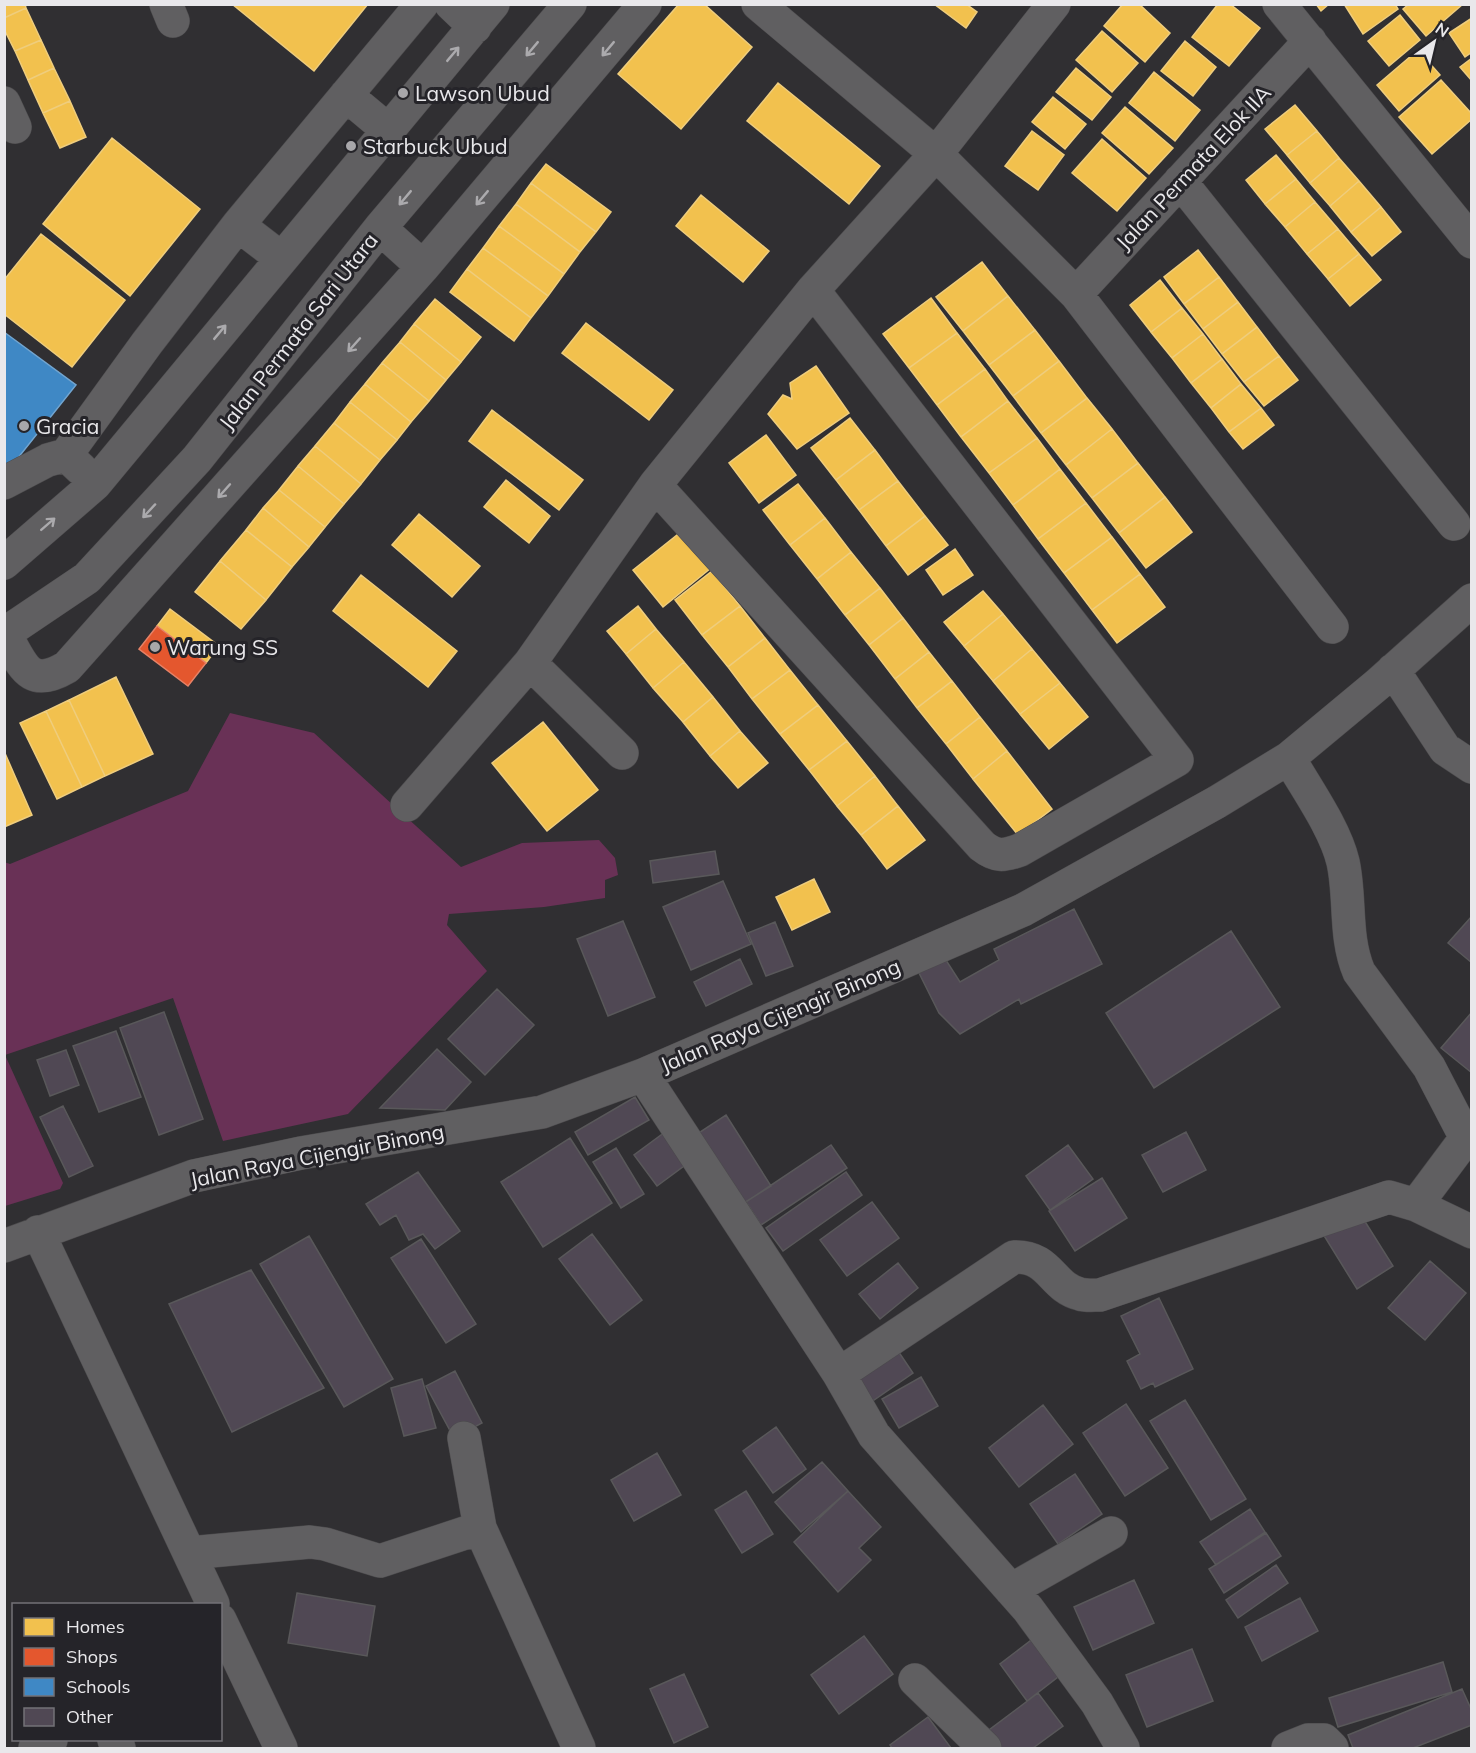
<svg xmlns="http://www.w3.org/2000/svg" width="1476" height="1753" font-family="Mulish,sans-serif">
	<rect width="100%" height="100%" fill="#302f32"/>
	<path fill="#693156" d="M230,713L314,733L461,867L522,843L599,840L615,858L618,875L605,880V898L544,907L449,914L447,925L487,971L348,1114L223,1141L173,998L5,1055L63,1183L60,1189L5,1206L4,862L10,864L188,791Z"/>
	<path fill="#f2c14e" stroke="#efcd7d" stroke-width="1.5" d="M4,4H25L26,8L4,18Z
		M232,4H368L314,71Z
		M679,4H704L752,47L681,129L618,74Z
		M934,4H966L977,12L966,28Z
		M1123,4H1139L1170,33L1145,62L1104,26Z
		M1218,4H1230L1260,28L1229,66L1192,37Z
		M1316,4H1329L1321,11Z
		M1344,4H1395L1398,9L1363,34Z
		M1409,4H1463L1426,36L1403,9Z
		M26,8L41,40L15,51L4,29V18Z
		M1400,15L1420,40L1389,66L1368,41Z
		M1472,18V52L1465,57L1449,33Z
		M1102,31L1138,63L1112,92L1076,60Z
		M41,40L54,68L28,80L15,51Z
		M1185,41L1216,67L1193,96L1161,71Z
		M1418,50L1440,75L1399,111L1377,85Z
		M1472,58V81L1460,67Z
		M54,68L70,101L43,113L28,80Z
		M1076,68L1111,97L1092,120L1056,92Z
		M1154,72L1200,110L1175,141L1129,103Z
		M1441,80L1472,114V119L1432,154L1399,117Z
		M778,83L880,166L849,204L747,121Z
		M1053,97L1086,124L1065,149L1032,122Z
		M70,101L86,137L60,148L43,113Z
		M1295,105L1317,131L1287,155L1265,129Z
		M1125,107L1173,148L1149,174L1102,133Z
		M1032,131L1064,155L1038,190L1005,166Z
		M1317,131L1339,158L1310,183L1287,155Z
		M112,138L200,209L130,296L43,224Z
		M1102,139L1146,178L1117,211L1072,173Z
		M1276,155L1296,179L1265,204L1246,180Z
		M1339,158L1359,181L1330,206L1310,183Z
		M546,164L611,212L596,232L531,183Z
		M1296,179L1315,202L1285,227L1265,204Z
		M1359,181L1381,207L1351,232L1330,206Z
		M531,183L596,232L580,252L516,204Z
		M701,195L769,251L743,282L676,226Z
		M1315,202L1338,229L1307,254L1285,227Z
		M516,204L580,252L564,274L499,226Z
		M1381,207L1401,232L1372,256L1351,232Z
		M499,226L564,274L548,296L483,248Z
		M1338,229L1359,254L1328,279L1307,254Z
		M41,234L125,300L72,367L4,314V280Z
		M483,248L548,296L531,318L467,269Z
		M1198,250L1219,277L1184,304L1164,277Z
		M1359,254L1381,280L1350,306L1328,279Z
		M982,262L1008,296L963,331L936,297Z
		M467,269L531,318L514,341L450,292Z
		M1219,277L1238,302L1203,329L1184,304Z
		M1160,280L1182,308L1151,332L1130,305Z
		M1008,296L1035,330L989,365L963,331Z
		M931,298L957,333L909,368L883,334Z
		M435,299L481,337L461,362L414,324Z
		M1238,302L1257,327L1222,354L1203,329Z
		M1182,308L1203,334L1172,358L1151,332Z
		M586,323L673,390L649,420L562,353Z
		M414,324L461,362L446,380L400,342Z
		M1257,327L1279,356L1244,382L1222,354Z
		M1035,330L1059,361L1013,396L989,365Z
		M957,333L985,369L937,405L909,368Z
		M1203,334L1222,359L1191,383L1172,358Z
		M400,342L446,380L429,401L382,363Z
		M1279,356L1298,380L1264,406L1244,382Z
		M1222,359L1241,384L1211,408L1191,383Z
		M1059,361L1087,398L1041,433L1013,396Z
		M382,363L429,401L411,422L365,384Z
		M816,366L849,413L797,449L768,414L783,395L792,399L790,383Z
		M985,369L1008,401L961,437L937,405Z
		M365,384L411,422L397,440L350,402Z
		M1241,384L1261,408L1229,432L1211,408Z
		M1087,398L1112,429L1066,465L1041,433Z
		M1008,401L1037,438L989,473L961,437Z
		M350,402L397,440L380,460L334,423Z
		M1261,408L1274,425L1243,449L1229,432Z
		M492,410L583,480L559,510L469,441Z
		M850,418L875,450L836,480L811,448Z
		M334,423L380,460L361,484L315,446Z
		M1112,429L1138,463L1092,498L1066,465Z
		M766,435L796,475L759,503L729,463Z
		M1037,438L1060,469L1013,505L989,473Z
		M315,446L361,484L344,504L298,466Z
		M875,450L898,481L859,510L836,480Z
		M1138,463L1165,497L1119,533L1092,498Z
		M298,466L344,504L325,527L279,490Z
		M1060,469L1086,503L1038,539L1013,505Z
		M506,480L550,516L529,543L484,507Z
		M898,481L925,516L886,546L859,510Z
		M798,484L825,518L790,545L763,510Z
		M279,490L325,527L309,547L263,508Z
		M1165,497L1192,532L1146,568L1119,533Z
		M1086,503L1112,537L1064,573L1038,539Z
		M263,508L309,547L292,567L246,530Z
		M419,514L480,566L452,597L392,545Z
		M925,516L948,545L908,575L886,546Z
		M825,518L851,552L817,579L790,545Z
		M687,527L716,564L663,607L633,570Z
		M246,530L292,567L266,600L220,561Z
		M1112,537L1140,574L1092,610L1064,573Z
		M955,549L973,575L943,595L926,570Z
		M851,552L880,588L845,615L817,579Z
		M220,561L266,600L241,629L195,592Z
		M712,571L740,606L702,635L675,600Z
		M1140,574L1165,607L1117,643L1092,610Z
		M361,575L457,651L428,687L333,611Z
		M880,588L903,618L869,645L845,615Z
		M983,591L1003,614L964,646L944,622Z
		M638,606L656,629L626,654L607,631Z
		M740,606L765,638L728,667L702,635Z
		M170,609L219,646L206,663L157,626Z
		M1003,614L1032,649L993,681L964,646Z
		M903,618L929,652L895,679L869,645Z
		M656,629L684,662L653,688L626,654Z
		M765,638L790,670L752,699L728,667Z
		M1032,649L1060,683L1020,714L993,681Z
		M929,652L952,681L917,708L895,679Z
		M684,662L713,697L683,722L653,688Z
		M790,670L818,705L780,734L752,699Z
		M116,677L153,754L105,776L69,700Z
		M952,681L980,717L946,744L917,708Z
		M1060,683L1088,717L1049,749L1020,714Z
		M713,697L740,731L710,756L683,722Z
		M69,700L105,776L82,787L46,711Z
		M818,705L847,741L809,770L780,734Z
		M46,711L82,787L57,799L20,723Z
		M980,717L1007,751L973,779L946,744Z
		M543,722L598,790L547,831L492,763Z
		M740,731L768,763L738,788L710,756Z
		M847,741L875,776L837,806L809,770Z
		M4,751L32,815L4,827Z
		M1007,751L1052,809L1018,835L973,779Z
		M875,776L898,806L861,835L837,806Z
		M898,806L925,840L887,869L861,835Z
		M814,879L830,912L792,930L776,897Z"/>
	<path fill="#e4572e" stroke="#e68267" stroke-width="1.5" d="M157,626L206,663L188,686L139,649Z"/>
	<path fill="#3f88c5" stroke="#72a5d0" stroke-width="1.5" d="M4,332L76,385L10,468L4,471Z"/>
	<path fill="#504854" stroke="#59585a" stroke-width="1.5" d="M715,851L719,874L653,883L650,861Z
		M723,881L751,944L691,970L663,907Z
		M1074,909L1102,964L1021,1004L1019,999L960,1034L939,1013L919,973L944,957L960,982L999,960L994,949Z
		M1472,916V963L1448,943Z
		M623,921L655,997L608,1016L577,939Z
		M775,922L793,966L766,976L748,933Z
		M1231,931L1280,1007L1154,1088L1106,1013Z
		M740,959L752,984L706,1006L694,982Z
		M497,989L534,1025L485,1075L448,1039Z
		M164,1012L203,1119L159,1135L120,1028Z
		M1472,1012V1073L1441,1048Z
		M116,1031L141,1097L99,1112L73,1046Z
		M437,1049L471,1082L445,1110L380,1108Z
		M66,1050L79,1085L50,1096L37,1060Z
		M635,1097L649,1120L588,1155L575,1132Z
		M63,1106L93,1166L69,1177L40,1117Z
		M726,1115L771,1186L736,1208L691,1138Z
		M665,1132L688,1163L657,1186L634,1155Z
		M1186,1132L1206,1170L1163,1192L1142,1155Z
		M570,1138L612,1203L543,1247L501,1182Z
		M831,1145L847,1168L761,1225L746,1202Z
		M1068,1145L1093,1179L1050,1210L1026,1176Z
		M616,1148L644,1194L621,1208L593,1162Z
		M418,1172L460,1231L435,1249L423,1234L409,1240L396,1215L380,1225L366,1204Z
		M846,1172L862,1195L783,1251L766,1228Z
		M1102,1178L1127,1218L1075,1251L1049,1211Z
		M872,1202L899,1238L847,1276L820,1240Z
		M1359,1212L1393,1266L1357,1289L1323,1234Z
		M592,1234L642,1300L610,1325L559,1259Z
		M309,1236L393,1379L344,1407L260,1264Z
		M421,1239L476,1324L446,1343L391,1258Z
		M1430,1261L1466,1293L1425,1340L1388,1308Z
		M898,1263L918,1288L880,1319L859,1294Z
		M251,1270L324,1388L232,1432L169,1304Z
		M1159,1298L1193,1369L1155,1387L1153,1383L1141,1389L1127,1361L1140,1354L1121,1316Z
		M894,1345L913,1373L864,1407L844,1379Z
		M455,1371L482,1423L454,1438L426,1386Z
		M921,1377L938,1406L899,1428L882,1399Z
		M422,1379L436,1428L404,1436L391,1388Z
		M1185,1400L1246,1499L1211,1520L1150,1421Z
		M1126,1404L1168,1468L1125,1496L1083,1433Z
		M1043,1405L1073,1444L1019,1487L989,1448Z
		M776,1427L806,1469L773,1493L743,1451Z
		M657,1453L681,1495L634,1521L611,1480Z
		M822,1462L848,1491L801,1532L775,1502Z
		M1075,1474L1102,1514L1058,1544L1030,1504Z
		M746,1491L773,1534L742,1553L715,1510Z
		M848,1491L881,1527L859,1548L871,1560L838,1592L794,1542Z
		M1250,1509L1265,1532L1216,1565L1200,1542Z
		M1266,1533L1281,1556L1224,1593L1209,1569Z
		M1276,1565L1288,1583L1238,1618L1226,1600Z
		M1134,1580L1154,1623L1093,1650L1074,1607Z
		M297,1593L375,1606L367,1656L288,1643Z
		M1300,1598L1318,1631L1262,1661L1245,1627Z
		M1039,1634L1067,1670L1027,1701L1000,1664Z
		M864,1636L893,1674L839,1714L811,1675Z
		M1192,1649L1213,1701L1147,1727L1126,1675Z
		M1443,1662L1452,1692L1338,1727L1329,1698Z
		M684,1674L708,1727L674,1743L650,1689Z
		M1462,1689L1472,1711V1725L1413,1748H1353L1348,1735Z
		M1038,1693L1063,1726L1033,1748H996L985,1733Z
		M928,1717L951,1748H892L890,1745Z"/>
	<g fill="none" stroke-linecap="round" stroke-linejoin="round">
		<defs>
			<path id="minor" d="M166,4L173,21
				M451,4L475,27
				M758,4L936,154L1076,294L1332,627
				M1279,4L1472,242
				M346,95L389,131
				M4,103L15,127
				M1180,181L1454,524
				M238,225L281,258
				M380,228L423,267
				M1076,294L1310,41
				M66,455L147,343L238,225L422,4
				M4,483L48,460L66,455L81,469
				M655,485L982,846C996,857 1004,856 1020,850L1177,760L813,290
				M4,563L95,484L493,4
				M4,634L87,578L197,459L380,228L570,4
				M5,634C23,665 28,690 67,667L423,267L645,4
				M530,663L622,753
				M1393,670L1445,749L1472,767
				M1289,758C1306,788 1335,828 1343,862C1351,898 1344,937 1359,972L1429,1067L1466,1138L1416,1205
				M407,805L530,663L655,485L813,290L936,154L1054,4
				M643,1075L839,1374L874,1435L1028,1609L1097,1703L1123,1748
				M38,1232L213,1604
				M4,1246L194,1176L301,1153L542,1112L643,1075L1023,910L1217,802L1289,758L1378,684L1472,600
				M839,1374L1014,1257C1051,1256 1051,1287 1080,1294C1086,1296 1094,1295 1100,1295L1389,1197L1416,1205L1472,1232
				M480,1528L579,1748
				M189,1553L310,1542L325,1544L380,1561L480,1528L464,1438
				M1011,1590L1111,1533
				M220,1620L281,1748
				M915,1680L985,1748
				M114,1740L119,1748
				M35,1748L51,1740
				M1288,1748L1308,1740H1324L1332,1748"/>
		</defs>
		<use href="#minor" stroke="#4b4a4c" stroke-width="34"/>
		<use href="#minor" stroke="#605f61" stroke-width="33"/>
	</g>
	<defs><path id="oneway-shaft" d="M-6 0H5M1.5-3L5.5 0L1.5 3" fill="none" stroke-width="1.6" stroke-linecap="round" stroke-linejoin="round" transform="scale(1.5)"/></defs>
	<g stroke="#abaaad">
		<use href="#oneway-shaft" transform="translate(532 49) rotate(130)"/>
		<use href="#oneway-shaft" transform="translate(608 49) rotate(130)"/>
		<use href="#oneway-shaft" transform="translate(453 54) rotate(-50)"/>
		<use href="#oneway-shaft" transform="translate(405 198) rotate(130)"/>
		<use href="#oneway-shaft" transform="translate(482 198) rotate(130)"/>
		<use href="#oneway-shaft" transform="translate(220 332) rotate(-50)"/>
		<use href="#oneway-shaft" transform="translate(354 345) rotate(132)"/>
		<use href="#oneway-shaft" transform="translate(224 491) rotate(132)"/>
		<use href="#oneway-shaft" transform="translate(149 511) rotate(133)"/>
		<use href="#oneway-shaft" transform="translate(48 524) rotate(-41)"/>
	</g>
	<g fill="#a8a7aa" stroke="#252429" stroke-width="2">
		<circle cx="403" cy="93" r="6"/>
		<circle cx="351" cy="146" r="6"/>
		<circle cx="24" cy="426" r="6"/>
		<circle cx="155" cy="647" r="6"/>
	</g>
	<g text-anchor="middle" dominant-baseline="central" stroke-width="6" stroke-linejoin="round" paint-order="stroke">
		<g font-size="21" fill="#e9e8eb" stroke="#252429" text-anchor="start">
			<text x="415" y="93">Lawson Ubud</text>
			<text x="363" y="146">Starbuck Ubud</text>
			<text x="36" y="426">Gracia</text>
			<text x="167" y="647">Warung SS</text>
		</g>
		<g font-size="21" fill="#e9e8eb" stroke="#252429">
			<text transform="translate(1193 167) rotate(-47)">Jalan Permata Elok IIA</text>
			<text transform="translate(298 331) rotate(-52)">Jalan Permata Sari Utara</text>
			<text transform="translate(780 1015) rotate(-23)">Jalan Raya Cijengir Binong</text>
			<text transform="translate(317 1155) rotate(-11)">Jalan Raya Cijengir Binong</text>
		</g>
	</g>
	<rect width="1476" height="1753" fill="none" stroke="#e9e8eb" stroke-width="12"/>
	<rect x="12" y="1603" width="210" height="138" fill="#252429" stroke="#737277" stroke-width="1.5"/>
	<rect x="24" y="1618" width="30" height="18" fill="#f2c14e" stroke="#737277" stroke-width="1.5"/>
	<text x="66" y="1633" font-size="18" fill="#e9e8eb">Homes</text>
	<rect x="24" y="1648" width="30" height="18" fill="#e4572e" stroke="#737277" stroke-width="1.5"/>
	<text x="66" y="1663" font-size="18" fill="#e9e8eb">Shops</text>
	<rect x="24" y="1678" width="30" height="18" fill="#3f88c5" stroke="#737277" stroke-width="1.5"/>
	<text x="66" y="1693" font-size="18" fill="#e9e8eb">Schools</text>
	<rect x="24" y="1708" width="30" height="18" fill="#504854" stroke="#737277" stroke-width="1.5"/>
	<text x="66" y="1723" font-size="18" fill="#e9e8eb">Other</text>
	<g transform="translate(1434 42) rotate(34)" stroke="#252429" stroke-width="4.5" paint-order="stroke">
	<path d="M0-4.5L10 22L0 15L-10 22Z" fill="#e9e8eb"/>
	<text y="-9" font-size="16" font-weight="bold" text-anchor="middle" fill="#e9e8eb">N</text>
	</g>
</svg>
